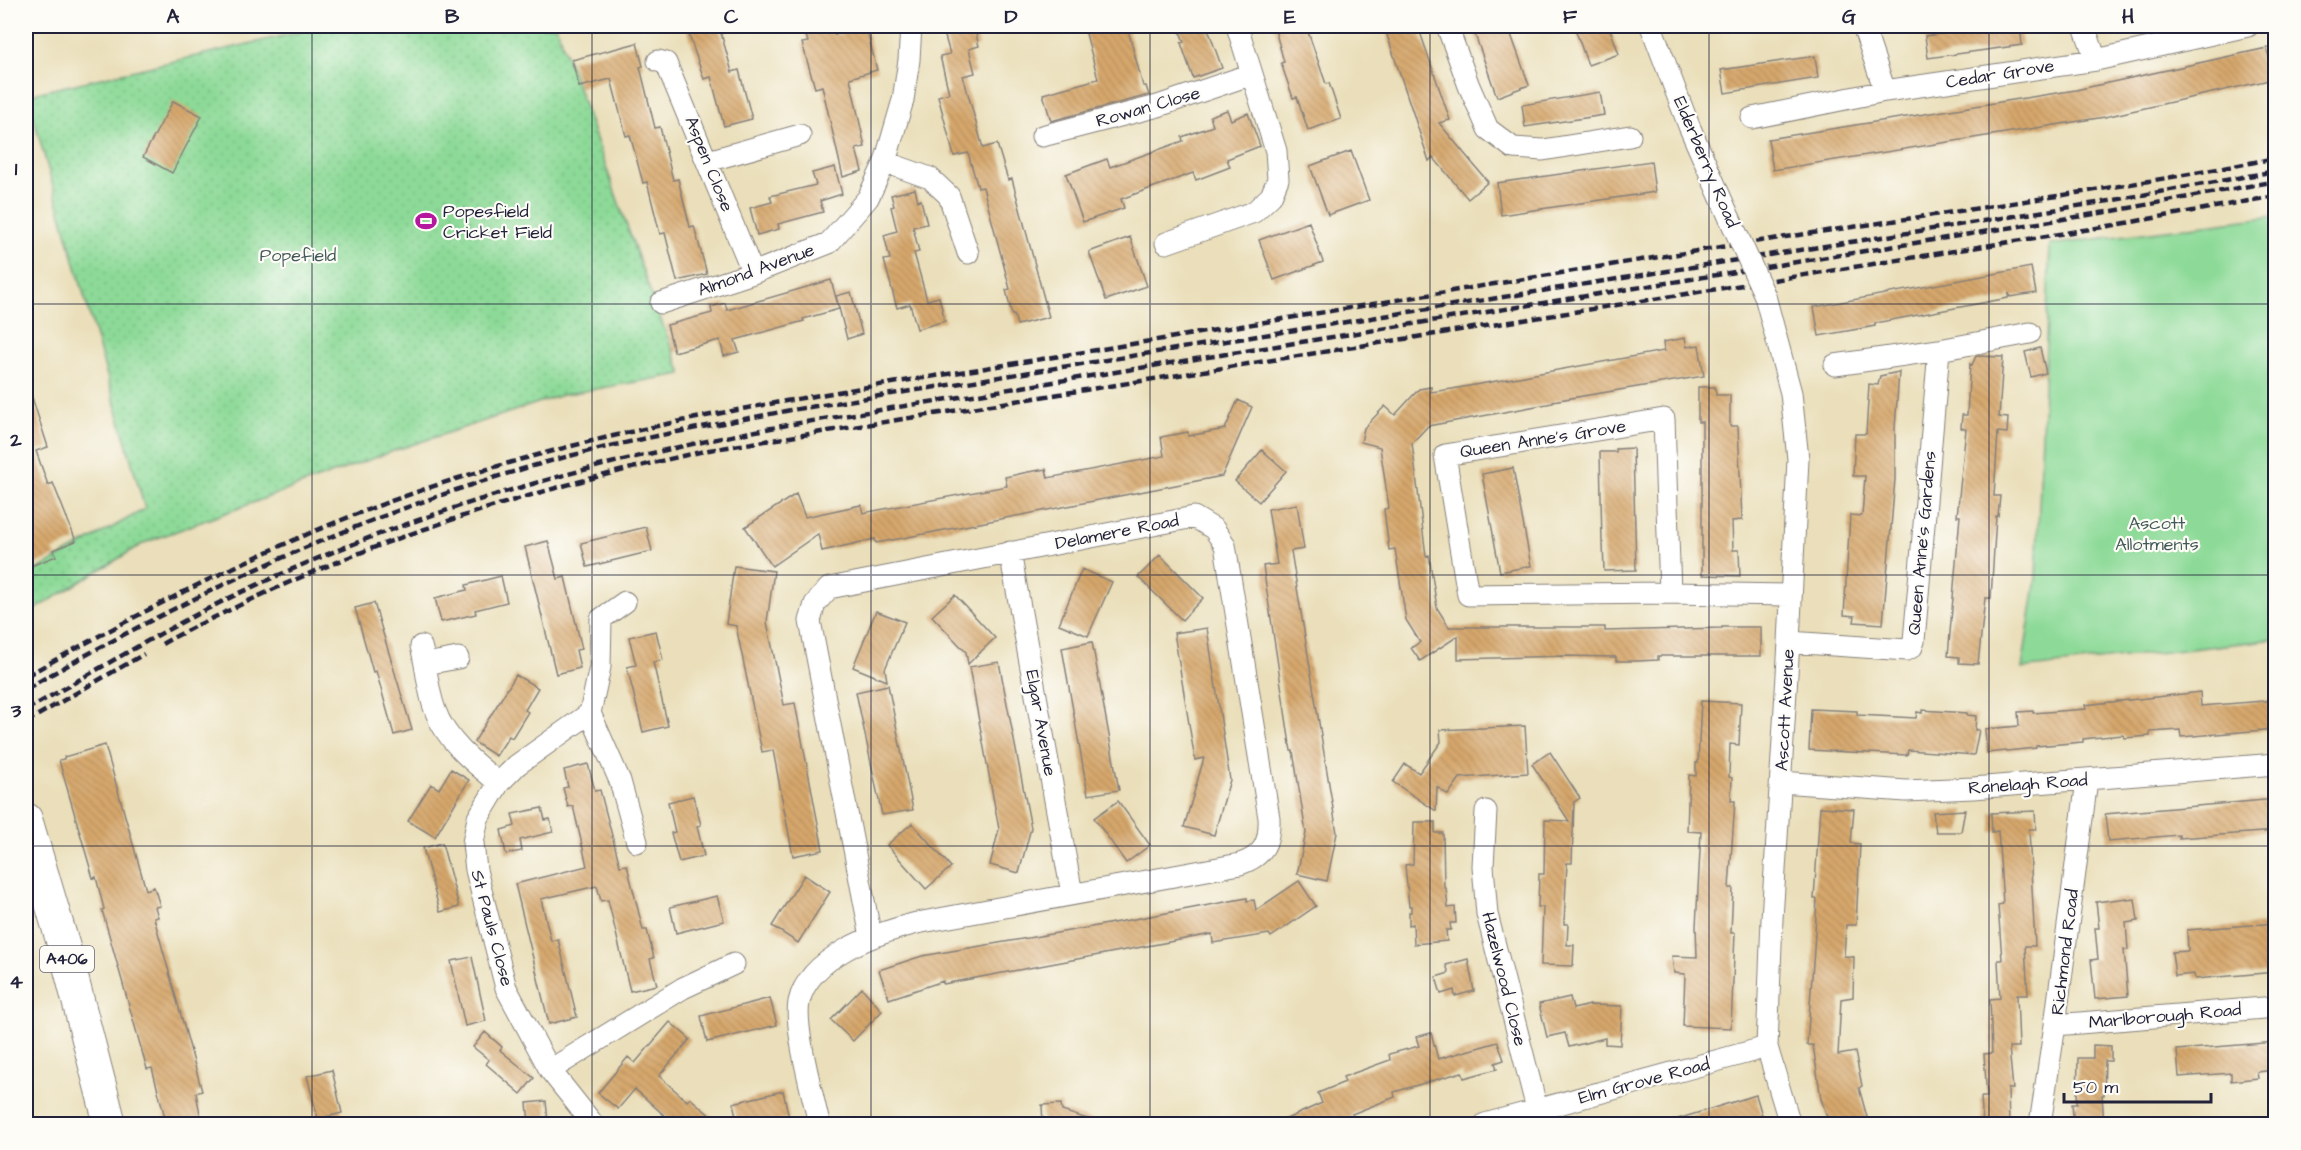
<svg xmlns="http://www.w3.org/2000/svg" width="2301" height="1150" font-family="'Architects Daughter',sans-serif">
	<defs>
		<pattern id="park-dots" width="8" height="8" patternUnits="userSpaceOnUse" patternTransform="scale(1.5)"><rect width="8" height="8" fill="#8dda98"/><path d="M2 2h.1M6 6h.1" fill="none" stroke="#79bb84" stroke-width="1.8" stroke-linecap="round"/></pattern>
		<pattern id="building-back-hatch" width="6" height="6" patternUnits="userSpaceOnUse" patternTransform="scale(1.5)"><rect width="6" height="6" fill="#d6a76c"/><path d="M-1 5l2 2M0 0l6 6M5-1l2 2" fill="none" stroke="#b78f5e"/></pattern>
	</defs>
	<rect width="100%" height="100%" fill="#fdfcf7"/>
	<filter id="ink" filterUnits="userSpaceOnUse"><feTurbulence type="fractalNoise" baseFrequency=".0167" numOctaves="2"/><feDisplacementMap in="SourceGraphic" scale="12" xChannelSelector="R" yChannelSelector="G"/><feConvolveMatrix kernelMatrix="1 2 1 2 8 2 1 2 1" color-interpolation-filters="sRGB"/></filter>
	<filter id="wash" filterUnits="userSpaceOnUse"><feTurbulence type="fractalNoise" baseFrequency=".008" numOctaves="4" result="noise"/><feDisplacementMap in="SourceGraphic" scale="24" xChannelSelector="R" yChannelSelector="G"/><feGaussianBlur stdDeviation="1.35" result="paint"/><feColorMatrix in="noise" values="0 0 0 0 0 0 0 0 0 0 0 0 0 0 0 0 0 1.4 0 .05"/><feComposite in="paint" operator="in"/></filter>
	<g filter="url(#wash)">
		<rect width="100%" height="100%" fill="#eadfba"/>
		<path fill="#8dda98" stroke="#587e6a" stroke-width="1.5" d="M2275,216V639L2022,669L2036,578L2050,245Z"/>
		<path fill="url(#park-dots)" stroke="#587e6a" stroke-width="1.5" d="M326,26H556L655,305L682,374L562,395L393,451L144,543L26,615V576L145,509L27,95Z"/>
		<g id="blocks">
			<path fill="url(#building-back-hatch)" d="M686,26H719L732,72L739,70L752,119L724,126L711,77L704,79Z
				M803,26H832L835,35L866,27L877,70L850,78L865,147L856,149L862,171L843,177L822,86L815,88L802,43L808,42Z
				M942,26H974L979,46L969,49L975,73L963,76L983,148L997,144L1008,180L1012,179L1049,317L1017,325L1014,314L1012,315L1006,290L1010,289L983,187L978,188L968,153L954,156L938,96L949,93L940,56L950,54Z
				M1084,26H1127L1143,86H1146L1149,95L1051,121L1043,94L1098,79Z
				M1178,26H1207L1222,68L1193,78L1181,43L1184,42Z
				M1274,26H1306L1326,84L1329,83L1341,119L1308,130L1297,97L1293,98L1281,63L1284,62Z
				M1406,26H1418L1435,76L1450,120L1439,123L1488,182L1468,199L1433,157L1429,161L1386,32Z
				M1472,26H1508L1529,85L1497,97Z
				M1574,26H1609L1619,54L1588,65Z
				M1996,26H2020L2022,45L1928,58L1925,36Z
				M637,43L643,66L640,67L655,128L660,127L673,180L678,179L690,227L694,226L707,274L677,281L665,233L660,234L647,182L643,183L630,135L626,136L611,79L579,87L572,60Z
				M2267,48L2274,79L2105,117L1773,170L1768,139L2076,90Z
				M1815,56L1818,78L1725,93L1721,70Z
				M1600,92L1604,115L1525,127L1522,105Z
				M173,101L202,116L172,173L143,157Z
				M1227,110L1231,120L1248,113L1260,146L1227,159L1230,167L1196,180L1193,173L1121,199L1124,208L1083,222L1066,174L1107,159L1110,167L1183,141L1182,137L1213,126L1210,116Z
				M1351,151L1369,200L1328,215L1310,166Z
				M1651,161L1655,192L1501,215L1497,183Z
				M835,167L842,194L820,201L823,212L778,224L779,229L757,235L750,208L772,202L770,196L816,185L812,173Z
				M915,189L918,201L921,200L927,224L913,227L919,252L914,253L927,300L939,297L945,321L917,329L910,304L897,308L884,260L890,259L884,235L897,231L891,207L894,206L891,195Z
				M1309,222L1323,262L1274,280L1259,240Z
				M1130,237L1147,286L1106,300L1089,252Z
				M2031,267L2036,293L2010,297L2009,293L2008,298L1875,323V326L1819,336L1814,307Z
				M831,280L839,309L803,319L804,321L735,340L739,352L724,356L720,340L674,352L667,325L712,313L711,307L725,303L727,310Z
				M851,292L862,334L847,339L836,296Z
				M1685,338L1687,347L1699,345L1704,376L1553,401V403L1428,426L1412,443L1426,556L1429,555L1437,608L1449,627H1605V631L1722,628V627H1761V656H1658V660L1637,661H1616V657L1564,656L1458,659V636L1420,661L1411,648L1420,642L1406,620L1395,549L1389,550L1384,509L1389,508L1380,447L1361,442L1364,428L1385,406L1395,415L1419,389L1431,387V392L1452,389L1664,351L1663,342Z
				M2040,348L2046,373L2031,377L2025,352Z
				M1976,356L2003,357L1999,417L2008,418L2007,433L1998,432L1994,496H2000L1998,516H1996L1991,598H1985L1978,664L1959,663V657L1948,656L1960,516H1957L1966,429L1961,428L1962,415H1967L1970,364L1972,365Z
				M1899,372L1895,428V479L1883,624L1854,622L1855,616L1844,615L1850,515L1862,516L1865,476H1853L1855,434H1866L1869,384L1878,385L1880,376Z
				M1698,387H1715L1716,395H1730V426H1738L1742,520L1732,521L1733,550H1739L1740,576L1702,575V422H1698Z
				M29,388L48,447L36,451L48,485L53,483L76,541L53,550L56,556L26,568V389Z
				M1238,400L1252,407L1222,476L898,539L876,543L875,539L822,551L818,534L772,566L745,527L796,494L805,517L861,505L863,513L1007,486L1005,477L1028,472L1046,469L1048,478L1164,456L1161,437L1188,432V436L1225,429Z
				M1633,448L1636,570L1604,571L1603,543H1602L1600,452H1616V449Z
				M1262,450L1286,471L1259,502L1235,481Z
				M1513,468L1531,566L1500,572L1482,474Z
				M1297,504L1304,549L1291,551L1337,833L1327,881L1297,874L1306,833L1293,751H1291L1263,566L1277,564L1268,509Z
				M646,527L652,551L587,567L581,543Z
				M548,541L558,579L565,577L582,649L576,650L580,668L556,674L525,547Z
				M1160,555L1203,598L1182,620L1138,577Z
				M734,566L774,571L767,622L784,705L795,703L823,850L793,856L773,750L762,752L736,626L726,624Z
				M1082,569L1112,582L1088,636L1059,624Z
				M501,576L507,602L475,610L476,614L441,622L435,598L467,590L466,585Z
				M955,595L995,638L968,664L966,652L932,616Z
				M374,603L412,730L394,735L376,671L373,672L355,608Z
				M876,611L905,622L885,669L887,681L853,667Z
				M1207,628L1230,780L1214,835L1184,827L1204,758L1195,760L1174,633Z
				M656,631L663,660L653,662L668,726L643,732L627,667L636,665L629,637Z
				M1092,642L1119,790L1088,795L1062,648Z
				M999,662L1031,828L1019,873L990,865L999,829L969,667Z
				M516,675L538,688L525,710L528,712L512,738L509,736L496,756L474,742Z
				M888,685L913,810L882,815L856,692Z
				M2200,692L2201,706L2276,700V729L2181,737L2180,730L2150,732V736L2124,738L2123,735L2101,737L2083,739V742L2036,746V748L1987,753L1985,729L2019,726L2018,712L2033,711V713L2086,709L2085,705Z
				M1701,701L1741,703L1739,745L1730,744L1729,777L1732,778L1731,801H1735L1729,888H1733L1731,933H1735L1731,1028L1683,1026L1685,974L1674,973L1672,956L1697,957L1696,927L1701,832L1687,831L1689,775L1696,776V763H1698Z
				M1811,709L1857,711V715L1897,717L1916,718L1917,712L1922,713V710L1967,713V715L1976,716L1975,730H1979L1974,755L1908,750L1907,755L1809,750Z
				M1525,726L1528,773L1460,778L1448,795L1437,787L1436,811L1393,782L1405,764L1419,773L1441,742L1440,730Z
				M105,745L146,890L154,887L160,906L155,907L158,917L154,918L202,1091L196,1093L201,1119L196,1120L197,1125H167L152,1068L147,1069L102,910L104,909L96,877L93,878L59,760L64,759V757Z
				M1550,752L1580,798L1574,802L1572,863H1567L1564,924H1568L1567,945H1574L1573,966L1541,965L1543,907H1538L1539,874H1544L1545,820L1569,821L1532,764Z
				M588,764L595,791L600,790L620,866L627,865L643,930H647L654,958L650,959L657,985L630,991L608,900L601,901L597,886L541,899L551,941L558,939L577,1017L549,1024L515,884L587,866L573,806L568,807L563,788L568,787L564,770Z
				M451,769L469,780L435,837L408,821L431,784L439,789Z
				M693,796L701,825L697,826L704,856L679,862L671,833L675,832L668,802Z
				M2276,799V831L2179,838V835L2108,841L2105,814Z
				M1118,801L1150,845L1126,863L1094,818Z
				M1820,807L1854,809L1851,843L1860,844L1856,925H1846L1844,956L1854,957L1853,997L1841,999L1838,1055L1855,1052L1862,1086L1859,1088L1867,1117L1860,1120L1861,1125H1830L1821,1099L1813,1045H1807L1814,949L1817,899H1814Z
				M542,808L545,820L550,819L553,832L520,840L522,851L506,854L501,830L515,826L512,814Z
				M1965,810L1961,832H1936L1933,812Z
				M2035,811L2036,829H2029L2035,946H2025L2028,995H2017L2019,1047H2009L2013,1089H2008L2009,1125H1983L1981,1097H1987L1984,1054L1992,1053L1990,999L2000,998L1998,960H2002L1998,905L2003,904L1998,831L1992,832L1991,813Z
				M1414,822H1435V833H1443L1444,888H1446L1448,908L1455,907L1456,923H1450L1451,930H1446L1447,941L1414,944L1413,924L1409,925V912H1411V906H1409L1405,865L1413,864Z
				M912,823L951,867L926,889L887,845Z
				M442,843L459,907L440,912L423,848Z
				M804,875L830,892L798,943L772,926Z
				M1299,881L1316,906L1271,937L1269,934L1213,943L1212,934L943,984V981L889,999L879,970L922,956L1086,928L1247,898V901L1254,900L1256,910Z
				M717,896L724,921L676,933L670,907Z
				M2127,898V900L2135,899L2138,921L2126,923L2128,950H2124L2128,996L2095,999L2091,960L2098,959L2095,928H2099L2096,902Z
				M2276,923V972L2195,979L2194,974L2175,976L2172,952L2188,951L2187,930Z
				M472,957L486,1021L465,1026L451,961Z
				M1468,959L1474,991L1455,996L1454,990L1441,994L1436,977L1449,973L1446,965Z
				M862,988L882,1011L853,1041L831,1020Z
				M1570,997L1573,1009L1590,1005L1622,1006L1620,1045L1605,1044V1038L1569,1047L1565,1033L1547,1037L1539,1004Z
				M770,998L777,1025L707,1042L701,1016Z
				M670,1022L690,1039L659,1076L687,1101L690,1098L721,1125H675L635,1089L618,1109L598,1093L628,1057L635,1063Z
				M485,1032L502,1047L500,1050L534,1078L521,1094L486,1064L489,1060L473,1047Z
				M1431,1033L1438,1059L1498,1042L1504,1060L1495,1063L1497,1069L1464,1078L1462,1072L1394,1092L1395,1097L1352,1114L1353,1117L1336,1125H1273L1322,1103L1318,1093L1345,1082L1343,1077L1390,1060L1389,1054L1419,1046L1416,1037Z
				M2276,1042V1070L2257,1072L2258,1078L2231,1081V1073L2179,1077L2177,1050Z
				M2093,1045L2111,1046V1061H2105L2104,1095H2102L2104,1125H2074L2072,1104H2077L2078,1058H2093Z
				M332,1070L342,1113L318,1119L307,1076Z
				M783,1091L789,1118L763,1125H738L733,1103Z
				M1756,1095L1765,1125H1672L1671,1121Z
				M546,1101L548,1122L529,1124L527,1103Z
				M1061,1104L1062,1111L1094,1121V1125H1043L1042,1105Z"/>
		</g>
	</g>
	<g filter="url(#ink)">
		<use href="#blocks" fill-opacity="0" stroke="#86807a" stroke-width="1.5"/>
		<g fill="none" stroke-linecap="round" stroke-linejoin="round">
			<defs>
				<path id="minor" d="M1447,26L1469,86L1488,129L1513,148L1543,150L1630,136
					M1651,26L1689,126L1730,219
					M1863,26L1885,91
					M2084,26L2096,60
					M658,61L666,63L753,273
					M1752,118L1885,91L2096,60L2248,26
					M1042,136L1158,106L1252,74
					M708,161L800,135
					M885,162L930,178L949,196L968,253
					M1166,243L1254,212L1271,196L1278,179L1276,151L1237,26
					M1765,296L1791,393L1798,459L1789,642L1772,919L1767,1047L1790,1124
					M661,303L753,273L829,243L868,198L885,162L903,100L909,60L911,26
					M1835,365L1939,350L2030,333
					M1010,552L1072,894
					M1670,593L1664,419L1445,455L1468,595L1670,593L1791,595
					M625,602L601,619L600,667L590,713L620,781L637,842
					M1789,642L1907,650L1912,647L1914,641L1939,350
					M421,646C427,667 427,689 435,710C446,741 474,763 499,783
					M426,664L458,658
					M590,713L517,765L499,783L478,818L473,843L476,870L506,988L550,1070L593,1124
					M1781,782L1906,791L1973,788L2276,764
					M1486,811L1483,866L1487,914L1537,1109
					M2055,1025L2276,1007
					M550,1070L683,988L734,964
					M819,1124C813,1095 794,1029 799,1002C809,956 877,933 917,923L1240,864C1264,856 1270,842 1269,818L1225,545L1214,529L1194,517L829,588L815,604L810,621L871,937
					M1485,1124L1767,1047
					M2040,1124L2055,1025L2087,780"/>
				<path id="highway" d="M26,819L66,954L110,1124"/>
			</defs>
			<use href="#minor" stroke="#86807a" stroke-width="23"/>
			<use href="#highway" stroke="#86807a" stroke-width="34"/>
			<use href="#minor" stroke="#fff" stroke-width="21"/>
			<use href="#highway" stroke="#fff" stroke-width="32"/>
			<path stroke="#22223b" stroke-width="4.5" stroke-dasharray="9 4.5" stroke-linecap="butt" d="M162,644C186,630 211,619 236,607C386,534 546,486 709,450L1736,286L2115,225L2276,196
				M26,676C141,612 259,550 383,504C606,421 844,392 1078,353C1296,317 1515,280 1734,245C1914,217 2096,193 2276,158
				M26,689C190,594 364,513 547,462C627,440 709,426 791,410L2109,201L2276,171
				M26,710C98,670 169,626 244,591C420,508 603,459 793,424L2113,211L2276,181
				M26,722L144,654"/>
			<defs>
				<path id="minor-bridge" d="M1730,219L1765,296"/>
			</defs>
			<use href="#minor-bridge" stroke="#86807a" stroke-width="23" stroke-linecap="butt"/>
			<use href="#minor-bridge" stroke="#fff" stroke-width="21"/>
		</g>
	</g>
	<path fill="none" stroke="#22223b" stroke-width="1.5" stroke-opacity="0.55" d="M312,26V1124M592,26V1124M871,26V1124M1150,26V1124M1430,26V1124M1709,26V1124M1989,26V1124M26,304H2276M26,575H2276M26,846H2276"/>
	<defs>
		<symbol id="stadium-bare" viewBox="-9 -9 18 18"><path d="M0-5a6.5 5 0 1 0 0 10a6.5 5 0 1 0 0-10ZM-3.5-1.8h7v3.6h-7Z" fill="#b5179e" stroke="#fdfcf7" stroke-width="2.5" paint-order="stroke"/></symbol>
	</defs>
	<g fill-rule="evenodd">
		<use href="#stadium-bare" x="411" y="206" width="30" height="30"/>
	</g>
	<g text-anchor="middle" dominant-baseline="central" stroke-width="4.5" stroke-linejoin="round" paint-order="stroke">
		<rect fill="#fdfcf7" stroke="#646373" stroke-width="1.5" x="40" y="946" width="54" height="26" rx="4.5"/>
		<g font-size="16" font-weight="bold" fill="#22223b">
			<text x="67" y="959">A406</text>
		</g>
		<g font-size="18" fill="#22223b" stroke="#fdfcf7">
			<text transform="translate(2000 74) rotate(-9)">Cedar Grove</text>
			<text transform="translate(1148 107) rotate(-16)">Rowan Close</text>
			<text transform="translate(1706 162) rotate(67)">Elderberry Road</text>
			<text transform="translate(709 164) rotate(68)">Aspen Close</text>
			<text transform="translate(756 270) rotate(-20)">Almond Avenue</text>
			<text transform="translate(1543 439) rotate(-9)">Queen Anne's Grove</text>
			<text transform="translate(1117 532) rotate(-11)">Delamere Road</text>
			<text transform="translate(1922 543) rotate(-85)">Queen Anne's Gardens</text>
			<text transform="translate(1785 710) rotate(-87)">Ascott Avenue</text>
			<text transform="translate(1041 723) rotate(80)">Elgar Avenue</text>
			<text transform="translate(2028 784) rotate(-4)">Ranelagh Road</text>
			<text transform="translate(492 928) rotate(75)">St Pauls Close</text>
			<text transform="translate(2065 952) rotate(-83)">Richmond Road</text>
			<text transform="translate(1504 979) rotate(76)">Hazelwood Close</text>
			<text transform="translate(2165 1016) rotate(-5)">Marlborough Road</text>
			<text transform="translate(1644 1081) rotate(-15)">Elm Grove Road</text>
		</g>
		<g font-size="18" fill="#22223b" stroke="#fdfcf7" text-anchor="start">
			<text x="443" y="211">Popesfield<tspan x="443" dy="21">Cricket Field</tspan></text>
		</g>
		<g font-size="18" fill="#425957" stroke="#fdfcf7">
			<text x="298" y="255">Popefield</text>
			<text x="2157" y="523">Ascott<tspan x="2157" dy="21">Allotments</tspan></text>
		</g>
	</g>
	<rect width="2301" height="1150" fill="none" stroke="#fdfcf7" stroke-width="66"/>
	<path d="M2064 1093v9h147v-9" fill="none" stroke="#22223b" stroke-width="3"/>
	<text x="2073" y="1093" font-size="18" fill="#22223b" stroke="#fdfcf7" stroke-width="4.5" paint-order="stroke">50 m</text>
	<rect x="33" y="33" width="2235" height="1084" fill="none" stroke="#22223b" stroke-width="2"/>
	<g font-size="20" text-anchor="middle" font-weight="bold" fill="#22223b">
		<text x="173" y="23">A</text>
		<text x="452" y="23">B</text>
		<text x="731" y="23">C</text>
		<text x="1011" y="23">D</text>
		<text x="1290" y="23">E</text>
		<text x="1570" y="23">F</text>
		<text x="1849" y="23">G</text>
		<text x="2128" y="23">H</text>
		<text x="16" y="175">1</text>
		<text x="16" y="446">2</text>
		<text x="16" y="717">3</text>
		<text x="16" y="988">4</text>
	</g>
</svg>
